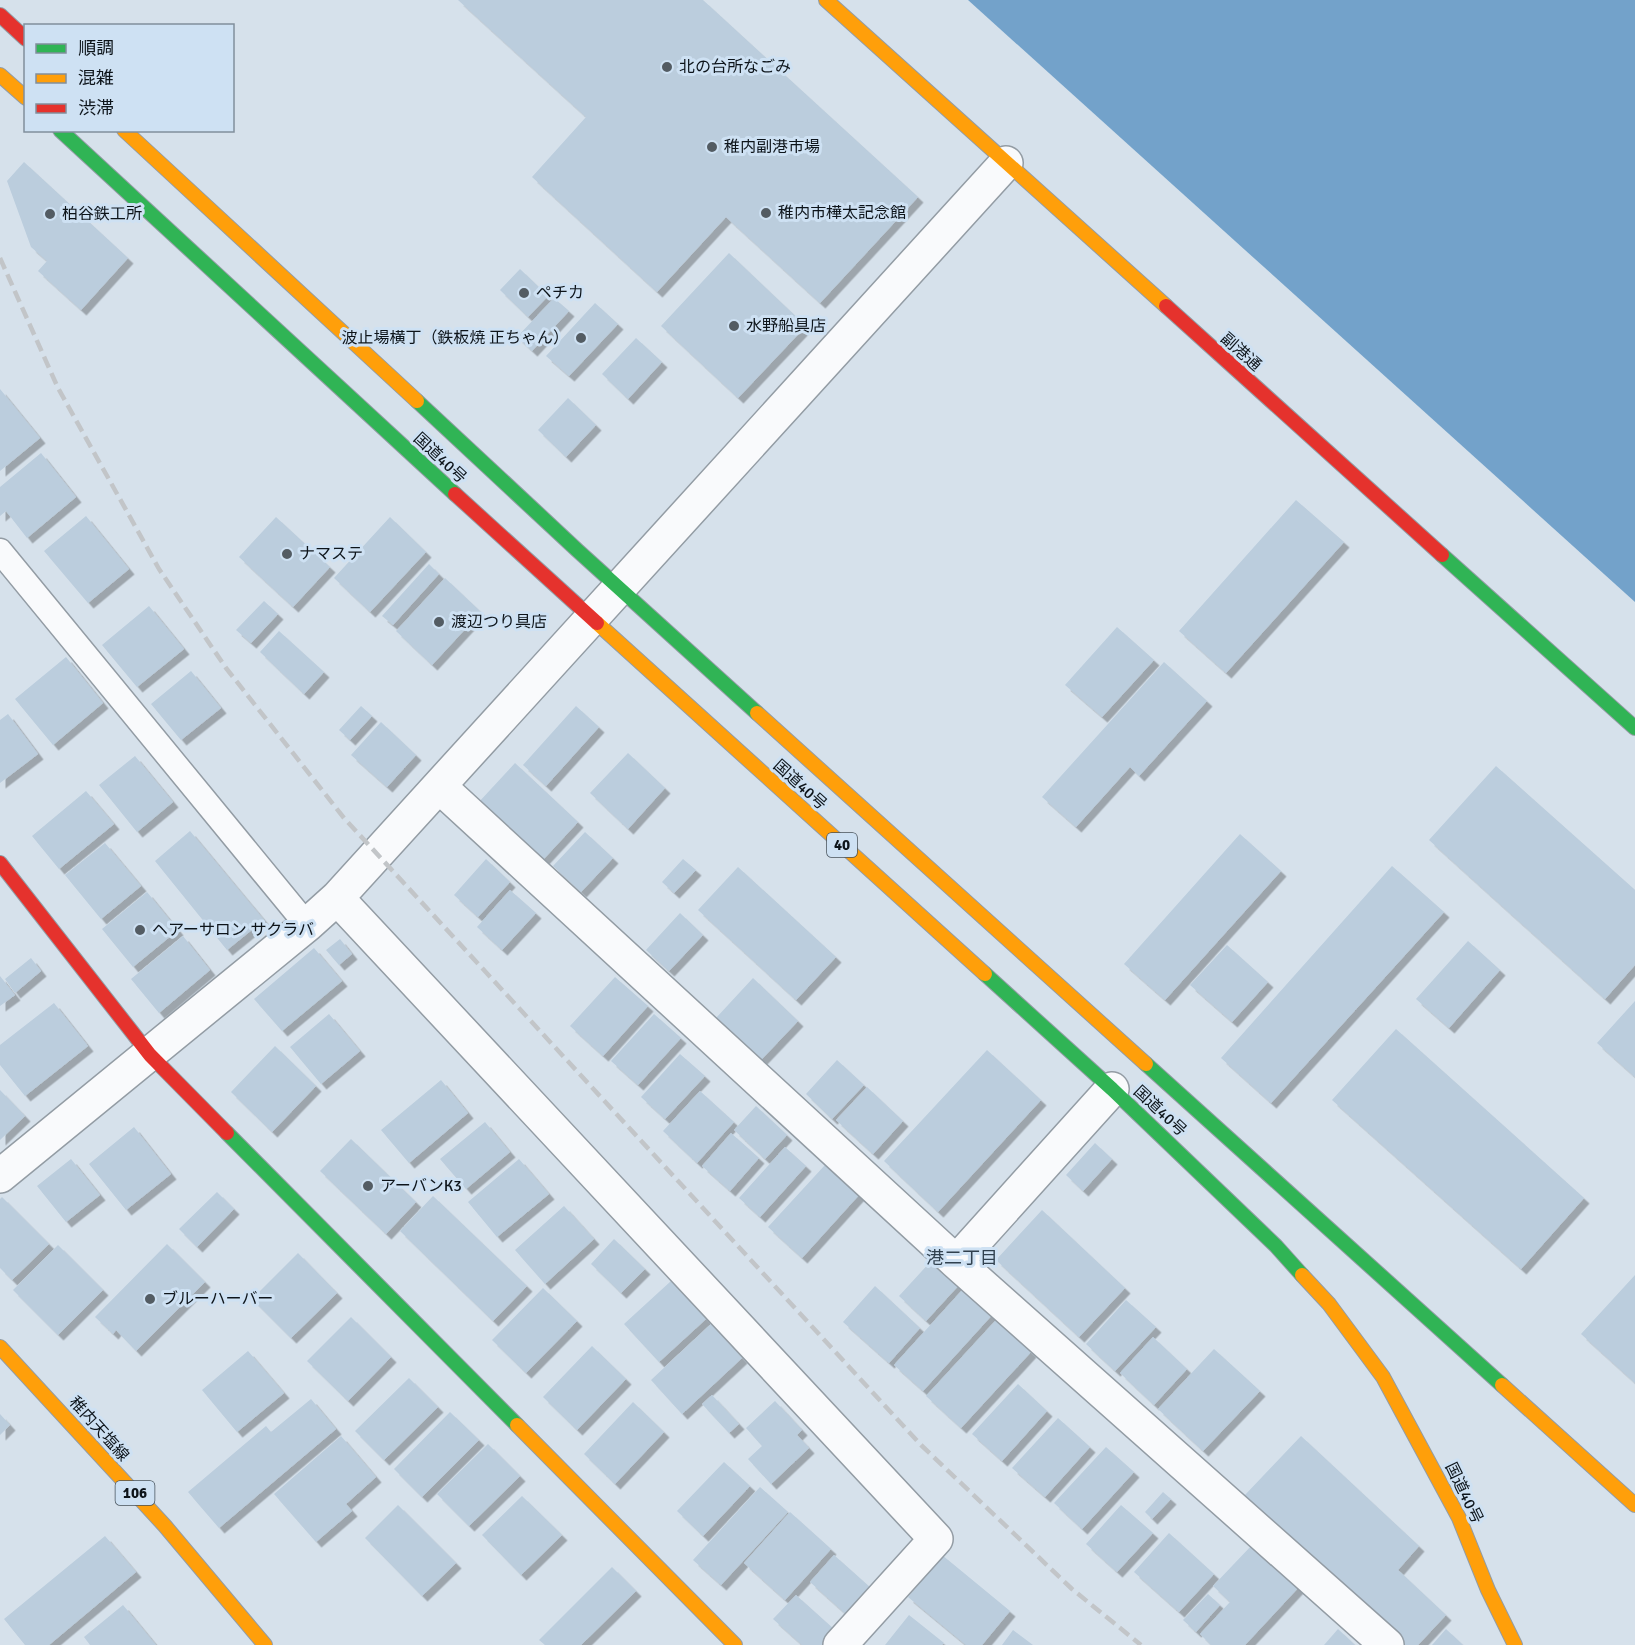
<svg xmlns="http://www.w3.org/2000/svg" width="1635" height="1645" font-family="Signika,'Noto Sans JP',sans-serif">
	<defs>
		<filter id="shadow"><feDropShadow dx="5.5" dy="5.5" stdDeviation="0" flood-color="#0004"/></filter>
	</defs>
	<rect width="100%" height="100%" fill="#d6e1eb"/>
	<path fill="#73a2ca" d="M968,0H1635V602Z"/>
	<path fill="#bbcddd" filter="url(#shadow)" d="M458,0H703L918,197L820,303L726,217L657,292L532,177L586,117Z
		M24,162L128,258L81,310L38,271L47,261L31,247L7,181Z
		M729,253L806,326L738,398L661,326Z
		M520,269L548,296L528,317L500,290Z
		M554,298L569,311L532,351L517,337Z
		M595,303L618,324L569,376L546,356Z
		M636,338L662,362L628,399L602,374Z
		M0,389L40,438L0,471Z
		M568,398L596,425L566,457L538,430Z
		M41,453L76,497L27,538L6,511L0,516V487Z
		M1296,500L1344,542L1226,673L1179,631Z
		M86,516L129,569L88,603L44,551Z
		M276,517L330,567L293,607L239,557Z
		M390,517L426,552L370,612L334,578Z
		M429,564L439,574L393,625L382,616Z
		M445,578L481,612L432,665L396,631Z
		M264,601L278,614L251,643L236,630Z
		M149,606L184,649L137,687L102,645Z
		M1117,627L1154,660L1102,717L1065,685Z
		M279,631L324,672L304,694L260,652Z
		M66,657L103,703L53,745L15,699Z
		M1164,662L1207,701L1139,776L1130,767L1076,827L1042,797Z
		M191,671L221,708L181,740L151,704Z
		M361,706L372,716L350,740L339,730Z
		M576,706L599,727L546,786L523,765Z
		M8,714L38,754L0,783V720Z
		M381,722L416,755L387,787L351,755Z
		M628,753L665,788L628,829L590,793Z
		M135,756L173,802L137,832L99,785Z
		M515,763L578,822L541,862L478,803Z
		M1496,766L1635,890V965L1605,999L1429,840Z
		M86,791L114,824L59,869L32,836Z
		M190,831L264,920L227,950L155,861Z
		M585,832L613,858L581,892L553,866Z
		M1240,834L1281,871L1165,1000L1124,964Z
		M105,843L141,886L101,919L65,875Z
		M486,859L510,882L478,917L454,895Z
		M683,859L696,870L674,893L662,882Z
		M1392,866L1444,912L1271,1103L1221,1058Z
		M738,867L836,957L796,1000L698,910Z
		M510,890L536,913L502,950L477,927Z
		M147,892L178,930L133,967L102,929Z
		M680,913L703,935L669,971L646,950Z
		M183,936L210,970L159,1013L131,979Z
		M340,939L352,954L339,965L326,950Z
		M1468,941L1500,970L1449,1028L1416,999Z
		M1227,945L1268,982L1232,1022L1190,985Z
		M314,948L342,981L282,1031L254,999Z
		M31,958L41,971L15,993L5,979Z
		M0,976L15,995L0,1006Z
		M615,977L648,1006L603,1056L570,1026Z
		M753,978L798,1021L761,1060L716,1018Z
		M1635,1001V1077L1597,1043Z
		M54,1003L88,1046L25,1096L0,1065V1045Z
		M329,1014L360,1051L321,1084L290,1047Z
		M654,1014L681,1038L638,1085L611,1061Z
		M1396,1029L1584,1198L1521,1269L1332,1100Z
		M275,1046L316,1086L272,1132L231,1092Z
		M987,1050L1041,1100L938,1212L884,1161Z
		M680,1054L705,1076L665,1119L641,1097Z
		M837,1060L864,1085L832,1119L806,1094Z
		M441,1080L468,1113L409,1163L381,1130Z
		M867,1087L903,1121L873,1154L836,1120Z
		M0,1090L25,1116L0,1140Z
		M700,1091L734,1122L697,1163L663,1131Z
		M756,1106L787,1135L765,1159L734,1130Z
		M485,1122L510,1152L466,1189L440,1159Z
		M134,1127L171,1174L126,1210L89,1164Z
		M731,1133L759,1158L730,1191L702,1166Z
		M351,1139L416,1202L386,1234L320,1171Z
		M1095,1143L1112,1159L1083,1191L1066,1175Z
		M785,1147L806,1166L760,1217L739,1198Z
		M71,1159L100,1195L66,1222L37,1186Z
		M519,1159L549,1194L497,1237L468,1202Z
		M825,1165L859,1195L802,1258L768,1227Z
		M217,1192L234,1209L197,1247L179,1229Z
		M433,1196L527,1286L493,1321L400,1231Z
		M2,1197L49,1244L12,1280L0,1268V1199Z
		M564,1206L594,1239L545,1284L515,1250Z
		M1042,1210L1125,1288L1079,1337L996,1260Z
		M614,1239L645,1269L621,1293L591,1264Z
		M167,1244L205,1282L136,1351L116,1330L113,1334L95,1317Z
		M58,1245L103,1290L58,1335L13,1290Z
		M298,1253L337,1293L291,1338L252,1299Z
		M932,1260L959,1285L926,1321L899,1296Z
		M1635,1275V1383L1581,1334Z
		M671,1281L706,1319L659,1362L624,1324Z
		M875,1286L920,1328L889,1363L843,1322Z
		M543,1288L577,1321L526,1373L492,1340Z
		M964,1288L993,1314L923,1391L894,1365Z
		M1126,1300L1156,1327L1115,1371L1086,1344Z
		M351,1317L391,1357L348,1401L307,1361Z
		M996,1320L1031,1352L961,1428L926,1396Z
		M711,1324L742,1358L682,1414L651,1380Z
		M1153,1337L1187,1369L1154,1405L1120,1373Z
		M592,1346L626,1379L577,1430L543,1397Z
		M1214,1349L1260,1391L1203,1451L1158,1409Z
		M248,1351L284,1393L237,1432L202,1390Z
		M409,1378L438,1407L384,1460L355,1431Z
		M1018,1384L1047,1411L1002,1461L972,1434Z
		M712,1395L739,1424L729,1433L702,1404Z
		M311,1399L336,1429L219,1528L188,1492L266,1426L271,1432Z
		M775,1401L802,1430L797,1435L809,1448L771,1484L748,1459L762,1446L746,1428Z
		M633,1402L664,1432L615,1484L584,1454Z
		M450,1412L479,1440L422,1497L394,1469Z
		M0,1414L10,1425L0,1435Z
		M1058,1418L1090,1447L1045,1497L1012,1468Z
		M341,1436L376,1477L346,1504L352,1511L316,1542L274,1494Z
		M1301,1436L1419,1546L1398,1570L1446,1615L1418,1645H1404L1244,1496Z
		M488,1444L520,1476L469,1526L437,1494Z
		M1106,1447L1134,1472L1082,1529L1054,1503Z
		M724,1462L750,1486L703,1536L677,1511Z
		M760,1487L788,1512L721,1585L693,1560Z
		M1163,1492L1171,1499L1152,1519L1145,1512Z
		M522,1496L562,1535L521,1575L482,1535Z
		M398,1505L456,1563L422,1596L365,1538Z
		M1121,1505L1153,1533L1117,1572L1086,1544Z
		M790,1512L831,1549L785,1600L744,1563Z
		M1169,1533L1214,1574L1179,1612L1134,1572Z
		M105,1536L136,1572L49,1645H25L4,1619Z
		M1252,1545L1298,1588L1245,1645H1211L1200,1634L1230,1602L1213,1586Z
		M834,1555L872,1589L848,1616L810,1582Z
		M942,1555L1010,1611L982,1645H966L908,1597Z
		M612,1567L636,1591L581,1645H545L539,1640Z
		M1208,1594L1220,1605L1196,1632L1183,1620Z
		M796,1595L836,1631L823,1645H802L773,1619Z
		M123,1605L156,1645H90L84,1637Z
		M909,1615L944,1643L942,1645H885Z
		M1338,1629L1355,1645H1324Z
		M1446,1629L1463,1645H1432Z
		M1013,1630L1033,1645H1002Z"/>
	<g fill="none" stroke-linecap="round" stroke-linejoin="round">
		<defs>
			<path id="lane" d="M0,551L307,925"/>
			<path id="street" d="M440,787L956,1262L1387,1645
				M337,898L936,1539L840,1645
				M0,1176L307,925L337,898L1006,163
				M956,1262L1112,1089"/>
			<path id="fast" d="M60,130L455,494
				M417,401L577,550L757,713
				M1442,555L1635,728
				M985,974L1112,1089L1276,1246L1302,1275
				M1146,1064L1502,1385
				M227,1133L517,1425"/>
			<path id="slow" d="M826,0L1166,306
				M0,75L26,98
				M124,130L417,401
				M597,623L985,974
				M757,713L1146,1064
				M1302,1275L1329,1304L1383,1377L1459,1518L1488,1590L1515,1645
				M0,1347L165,1526L265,1645
				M1502,1385L1635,1505
				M517,1425L735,1645"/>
			<path id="jam" d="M0,15L26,39
				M1166,306L1442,555
				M455,494L597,623
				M0,863L150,1055L227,1133"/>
		</defs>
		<use href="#lane" stroke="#939ca4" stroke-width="27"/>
		<use href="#street" stroke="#939ca4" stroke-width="36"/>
		<use href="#fast" stroke="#939ca4" stroke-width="16"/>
		<use href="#slow" stroke="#939ca4" stroke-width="16"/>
		<use href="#jam" stroke="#939ca4" stroke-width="16"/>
		<use href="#lane" stroke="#f9fafc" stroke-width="24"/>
		<use href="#street" stroke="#f9fafc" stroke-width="33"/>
		<use href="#fast" stroke="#30b455" stroke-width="14"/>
		<use href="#slow" stroke="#ff9f0a" stroke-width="14"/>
		<use href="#jam" stroke="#e5322d" stroke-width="14"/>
		<path stroke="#c2c5c8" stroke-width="4.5" stroke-dasharray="12 6" stroke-linecap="butt" d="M0,258L58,388L159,569L226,668L344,818L921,1445L1072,1589L1141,1645"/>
	</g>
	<g fill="#535c63" stroke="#cee1f3" stroke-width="2">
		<circle cx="667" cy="67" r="6"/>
		<circle cx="712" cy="147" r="6"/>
		<circle cx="766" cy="213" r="6"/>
		<circle cx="50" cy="214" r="6"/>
		<circle cx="524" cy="293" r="6"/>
		<circle cx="734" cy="326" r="6"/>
		<circle cx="581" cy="338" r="6"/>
		<circle cx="287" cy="554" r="6"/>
		<circle cx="439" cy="622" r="6"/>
		<circle cx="140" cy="930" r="6"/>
		<circle cx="368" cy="1186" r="6"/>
		<circle cx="150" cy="1299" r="6"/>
	</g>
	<g text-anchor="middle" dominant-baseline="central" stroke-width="6" stroke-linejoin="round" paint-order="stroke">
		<g fill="#cee1f3" stroke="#47525b" stroke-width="1.5">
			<rect x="827" y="833" width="30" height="24" rx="4.5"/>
			<rect x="115.5" y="1481" width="39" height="24" rx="4.5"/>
		</g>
		<g font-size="15" font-weight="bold" fill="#0d141a">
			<text x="842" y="845">40</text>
			<text x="135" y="1493">106</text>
		</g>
		<g font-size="16" fill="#0d141a" stroke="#cee1f3" text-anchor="start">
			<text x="679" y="67">北の台所なごみ</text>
			<text x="724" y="147">稚内副港市場</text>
			<text x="778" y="213">稚内市樺太記念館</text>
			<text x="62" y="214">柏谷鉄工所</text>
			<text x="536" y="293">ペチカ</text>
			<text x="746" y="326">水野船具店</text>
			<text x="569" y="338" text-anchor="end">波止場横丁（鉄板焼 正ちゃん）</text>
			<text x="299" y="554">ナマステ</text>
			<text x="451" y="622">渡辺つり具店</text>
			<text x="152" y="930">ヘアーサロン サクラバ</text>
			<text x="380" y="1186">アーバンK3</text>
			<text x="162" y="1299">ブルーハーバー</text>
		</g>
		<g font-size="16" fill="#0d141a" stroke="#cee1f3">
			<text transform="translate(1241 352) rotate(42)">副港通</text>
			<text transform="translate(440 458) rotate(43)">国道40号</text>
			<text transform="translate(800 785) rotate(42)">国道40号</text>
			<text transform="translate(1160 1111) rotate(43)">国道40号</text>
			<text transform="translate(99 1429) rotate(48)">稚内天塩線</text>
			<text transform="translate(1464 1493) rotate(64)">国道40号</text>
		</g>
		<g font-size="18" fill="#31414f" stroke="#cee1f3">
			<text x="962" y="1258">港二丁目</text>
		</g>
	</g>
	<rect x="24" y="24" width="210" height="108" fill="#cee1f3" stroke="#818f9c" stroke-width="1.5"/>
	<rect x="36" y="44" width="30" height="9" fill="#30b455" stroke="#818f9c" stroke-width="1.5"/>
	<text x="78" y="54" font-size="18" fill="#0d141a">順調</text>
	<rect x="36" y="74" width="30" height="9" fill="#ff9f0a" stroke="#818f9c" stroke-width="1.5"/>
	<text x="78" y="84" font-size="18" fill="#0d141a">混雑</text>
	<rect x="36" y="104" width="30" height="9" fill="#e5322d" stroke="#818f9c" stroke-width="1.5"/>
	<text x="78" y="114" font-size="18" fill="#0d141a">渋滞</text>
</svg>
